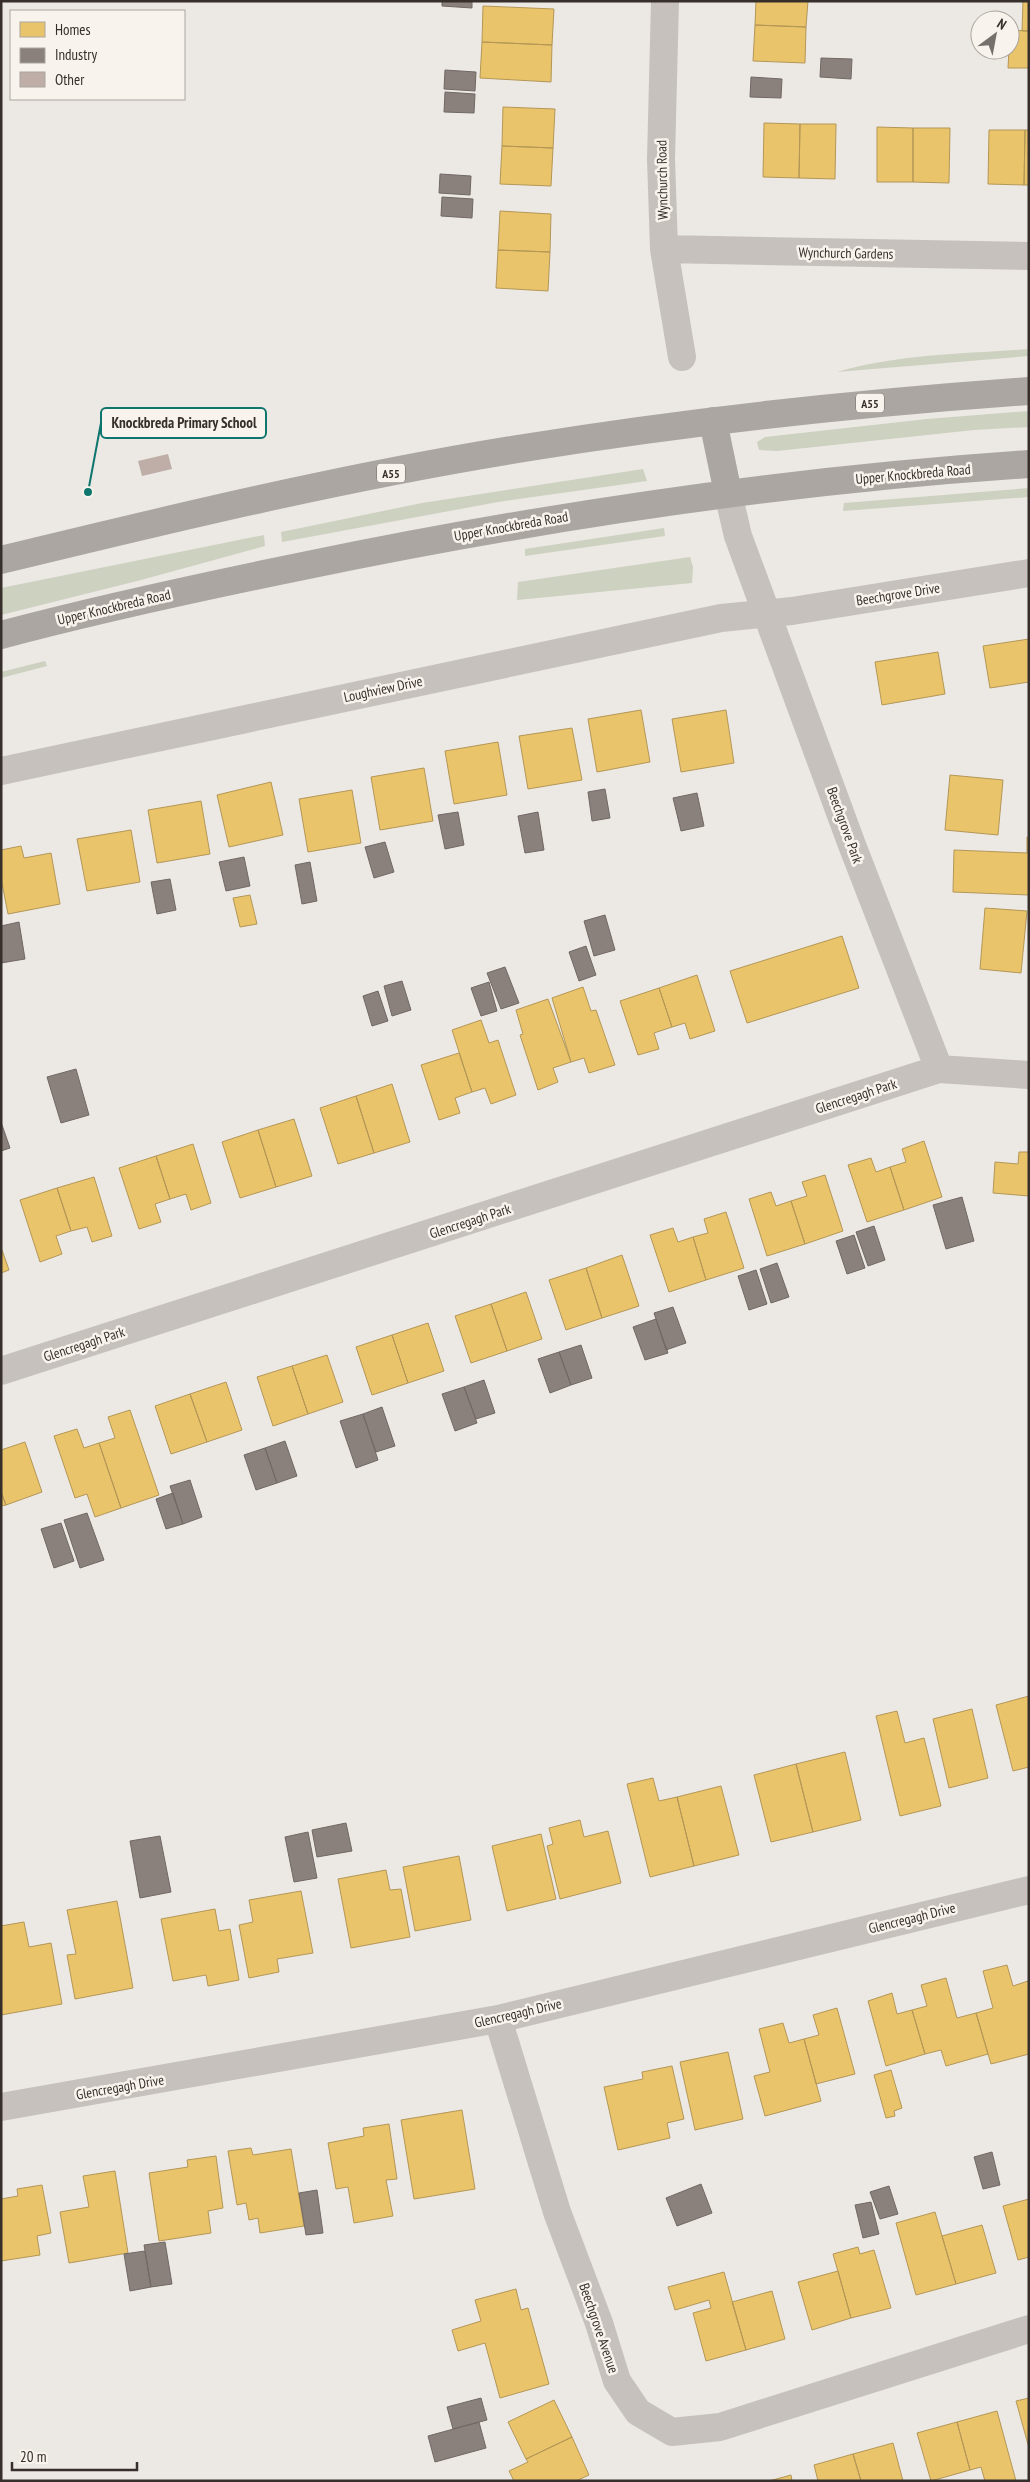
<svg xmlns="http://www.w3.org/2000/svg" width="1030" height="2482" font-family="'PT Sans Narrow',sans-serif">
	<rect width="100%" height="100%" fill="#ece8e4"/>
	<path fill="#cdd1bf" d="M1029,349V356L837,372C898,354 965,354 1029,349Z
		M1029,411V427L974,430L777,451L759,450L757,442L765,437L927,419Z
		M643,469L647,481L498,502L282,542L281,532L422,503Z
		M1029,488V497L843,511L844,503Z
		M664,528L665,536L525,556V549Z
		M264,535L265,546L141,580L1,615V588Z
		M690,557L693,567L692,583L517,600L518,582Z
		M45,661L47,666L1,678V672Z"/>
	<path fill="#e9c46a" stroke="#b49757" d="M756,1H808L806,27L755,25Z
		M1023,1H1029V31H1022Z
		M483,6L554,9L552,45L482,42Z
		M755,25L806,27L805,63L753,61Z
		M1010,30L1029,31V68H1008Z
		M482,42L552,45L551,82L480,78Z
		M503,107L555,109L553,148L502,146Z
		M764,123L800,124L799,178L763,177Z
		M800,124H836L835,179L799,178Z
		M877,127L913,128V182H877Z
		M913,128H950L949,183L913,182Z
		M989,130H1025L1024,185L988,184Z
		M1025,130H1029V185H1024Z
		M502,146L553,148L551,186L500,184Z
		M500,211L551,214L550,252L498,250Z
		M498,250L550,252L548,291L496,288Z
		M1029,639V682L990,688L983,646Z
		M938,652L945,694L882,705L875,662Z
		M641,710L650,762L597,772L588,719Z
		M726,710L734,763L681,772L672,719Z
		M572,728L582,780L528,789L519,736Z
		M498,742L507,795L454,804L445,751Z
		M424,768L433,821L380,830L371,777Z
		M950,775L1003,780L998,835L945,830Z
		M271,782L283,835L229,847L217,795Z
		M352,790L361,843L308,852L299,799Z
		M201,801L210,854L157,863L148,810Z
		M131,830L140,882L87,891L77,839Z
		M1027,837H1029V895L953,892L954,850L1027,853Z
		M21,846L24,858L51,853L60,904L8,914L1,878V850Z
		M250,895L257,924L240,927L233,898Z
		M985,908L1027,911L1021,973L980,969Z
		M842,936L859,988L747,1023L730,971Z
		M697,975L715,1031L690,1039L685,1023L672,1027L659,988Z
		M583,987L591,1011L596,1010L615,1065L589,1073L584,1058L571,1062L552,998Z
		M659,988L672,1027L654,1033L659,1049L638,1055L620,1001Z
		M548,999L571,1062L553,1068L558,1082L538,1090L520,1035L523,1034L516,1010Z
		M481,1020L489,1043L498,1040L516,1095L491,1104L485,1088L472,1092L452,1030Z
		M459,1053L472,1092L455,1098L460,1113L439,1120L421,1065Z
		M392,1084L410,1142L374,1153L356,1096Z
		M356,1096L374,1153L338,1164L320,1108Z
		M294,1119L312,1176L276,1187L258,1130Z
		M258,1130L276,1187L240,1198L222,1142Z
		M924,1141L942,1197L904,1210L890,1167L906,1162L902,1149Z
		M193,1144L211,1203L191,1210L186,1194L170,1199L156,1156Z
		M1019,1152H1029V1196L993,1193L995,1162L1018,1164Z
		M156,1156L170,1199L155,1204L161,1222L139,1229L119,1168Z
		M871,1158L876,1172L890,1167L904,1210L867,1222L848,1165Z
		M825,1175L843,1231L805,1244L791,1201L807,1196L802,1182Z
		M94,1177L112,1236L92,1242L87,1227L71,1231L57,1188Z
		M57,1188L71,1231L56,1236L62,1254L40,1262L20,1200Z
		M771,1192L776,1206L791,1201L805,1244L767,1256L749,1199Z
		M726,1212L744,1268L706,1280L693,1237L708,1233L704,1219Z
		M673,1228L678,1242L693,1237L706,1280L669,1292L650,1235Z
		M1,1247L9,1270L1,1273Z
		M622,1255L639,1306L602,1318L586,1268Z
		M586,1268L602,1318L566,1330L549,1280Z
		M526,1292L542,1339L507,1351L491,1304Z
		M491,1304L507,1351L471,1363L455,1316Z
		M428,1323L444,1371L408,1383L392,1335Z
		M392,1335L408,1383L372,1395L356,1347Z
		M327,1355L343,1402L308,1414L292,1366Z
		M292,1366L308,1414L273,1426L257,1377Z
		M226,1382L242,1430L207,1442L190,1394Z
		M190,1394L207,1442L171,1454L155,1406Z
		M130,1410L159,1495L121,1508L99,1443L115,1438L108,1417Z
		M77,1429L84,1448L99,1443L121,1508L95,1517L87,1494L75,1498L54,1436Z
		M25,1442L42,1492L6,1505L1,1492V1450Z
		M1,1492L6,1505L1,1506Z
		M1029,1696V1767L1013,1771L996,1705Z
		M972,1709L988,1778L949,1788L933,1719Z
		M897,1711L905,1743L924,1738L941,1806L900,1816L876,1716Z
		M845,1752L861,1820L813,1832L796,1764Z
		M796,1764L813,1832L771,1842L754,1775Z
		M653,1778L659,1801L677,1797L694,1866L650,1877L627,1784Z
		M721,1786L739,1855L694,1866L677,1797Z
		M580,1820L584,1837L608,1831L621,1883L560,1899L547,1846L553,1844L549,1828Z
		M541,1834L556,1899L507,1911L492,1846Z
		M459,1856L471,1920L415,1931L403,1867Z
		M386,1870L390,1890L401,1889L410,1937L351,1948L338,1879Z
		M301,1891L313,1953L277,1959L279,1972L249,1978L239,1925L253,1922L249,1900Z
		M117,1901L133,1988L75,1999L67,1955L76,1954L67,1910Z
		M215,1909L219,1931L230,1929L239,1980L208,1986L206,1975L173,1981L161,1919Z
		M24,1922L29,1947L51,1943L62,2004L1,2015V1926Z
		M1007,1965L1013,1986L1028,1981L1029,1985V2054L991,2064L976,2013L993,2008L983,1971Z
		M946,1978L957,2018L976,2013L988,2054L946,2066L941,2050L925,2054L912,2010L927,2006L921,1985Z
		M892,1993L897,2014L912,2010L925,2054L886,2066L868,2001Z
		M837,2008L855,2074L816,2084L804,2039L819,2035L813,2015Z
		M783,2023L789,2043L804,2039L821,2101L765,2116L754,2076L770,2072L759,2029Z
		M728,2052L743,2119L695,2130L680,2062Z
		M672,2066L684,2119L667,2123L670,2138L618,2150L604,2087L643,2079L642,2072Z
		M891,2070L902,2108L894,2111L895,2116L886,2118L874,2075Z
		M462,2110L475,2189L414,2199L401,2120Z
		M389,2124L397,2179L386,2180L393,2216L354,2223L348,2187L336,2189L328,2143L364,2136L363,2128Z
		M251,2148L253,2155L291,2149L304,2226L260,2233L258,2218L249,2220L246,2203L237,2205L228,2151Z
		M216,2156L223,2208L208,2211L211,2233L159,2241L149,2173L188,2167L187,2160Z
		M115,2171L128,2253L69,2263L60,2212L89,2207L83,2176Z
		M42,2185L51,2233L37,2236L40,2255L1,2261V2199L18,2196L17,2189Z
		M1029,2199V2257L1018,2260L1003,2206Z
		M935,2212L956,2284L916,2295L896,2223Z
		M982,2225L996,2273L956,2284L942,2236Z
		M858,2247L860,2254L874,2250L891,2308L851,2318L833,2254Z
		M838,2271L851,2318L812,2330L798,2282Z
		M724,2272L746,2350L706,2361L693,2313L711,2308L709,2300L675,2310L668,2287Z
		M516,2289L521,2310L528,2308L549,2384L500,2398L485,2343L458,2351L452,2330L481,2321L475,2300Z
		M772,2291L785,2339L746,2350L732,2302Z
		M1029,2398V2448L1016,2401Z
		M554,2400L572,2437L526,2459L508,2422Z
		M997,2411L1016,2481H985L981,2467L970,2470L957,2422Z
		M957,2422L970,2470L931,2481L917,2433Z
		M572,2437L589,2475L576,2481H514L509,2471L528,2462L526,2459Z
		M893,2443L903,2481H861L853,2454Z
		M853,2454L861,2481H818L814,2465Z
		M791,2475L792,2481H769Z"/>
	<path fill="#8a817c" stroke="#716864" d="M442,1H472V8L442,6Z
		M821,58L852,59L851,79L820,77Z
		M445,70L476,72L475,91L444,89Z
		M751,77L782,79L781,98L750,97Z
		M445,92L475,94L474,113L444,112Z
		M440,174L471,176L470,195L439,193Z
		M442,197L473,199L472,218L441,216Z
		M605,789L610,818L592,821L588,792Z
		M697,793L704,826L681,831L673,798Z
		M458,812L464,845L445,849L438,815Z
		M538,812L544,850L525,853L518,816Z
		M385,842L394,872L374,878L365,847Z
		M244,857L250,886L226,891L219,862Z
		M310,862L317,901L302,904L295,865Z
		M170,879L176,910L157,914L151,882Z
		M605,915L615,950L594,956L584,921Z
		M19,922L25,959L1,963V926Z
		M586,946L596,975L579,981L569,952Z
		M505,967L519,1003L501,1009L487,973Z
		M402,981L411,1010L392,1016L384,986Z
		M489,982L497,1011L481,1016L471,988Z
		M378,991L388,1021L372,1026L363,996Z
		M76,1069L89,1115L61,1123L47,1077Z
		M1,1122L10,1148L1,1151Z
		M962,1197L974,1241L946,1249L933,1205Z
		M874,1226L885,1260L868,1266L856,1232Z
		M854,1235L865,1268L847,1274L836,1241Z
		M777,1263L789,1297L771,1303L760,1269Z
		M756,1270L767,1304L749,1310L738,1276Z
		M673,1307L686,1343L666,1350L654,1313Z
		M656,1319L668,1353L645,1360L633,1327Z
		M581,1345L592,1378L571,1385L559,1352Z
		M559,1352L571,1385L550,1393L538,1359Z
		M484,1380L495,1413L476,1419L464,1387Z
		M464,1387L477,1423L455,1431L442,1394Z
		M382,1407L395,1446L376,1452L363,1414Z
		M363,1414L378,1460L356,1468L340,1421Z
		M285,1441L297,1476L277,1483L265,1448Z
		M265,1448L277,1483L256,1490L244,1455Z
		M190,1480L202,1517L183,1524L170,1486Z
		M173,1493L183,1524L166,1529L156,1499Z
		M87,1513L104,1560L80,1568L64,1520Z
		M61,1523L74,1561L54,1568L41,1529Z
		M346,1823L352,1851L317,1857L312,1830Z
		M308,1832L317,1878L294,1882L285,1837Z
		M160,1836L171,1892L140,1898L130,1841Z
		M992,2152L1000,2185L983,2189L974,2157Z
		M701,2184L712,2213L677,2226L666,2198Z
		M889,2186L898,2214L880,2219L870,2192Z
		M317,2190L323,2233L306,2235L299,2193Z
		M871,2202L879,2234L863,2238L855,2205Z
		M165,2242L172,2284L151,2287L144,2245Z
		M145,2251L151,2287L130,2291L124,2254Z
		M481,2398L487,2420L453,2429L447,2407Z
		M479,2422L486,2448L435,2462L428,2436Z"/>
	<path fill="#beaea7" d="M168,454L172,469L142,476L138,461Z"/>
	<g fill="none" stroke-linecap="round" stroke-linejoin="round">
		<path stroke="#c6c1bd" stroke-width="28" d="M665,1L661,159L664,249L682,357
			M664,249L1029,256
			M728,493L738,536L852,845L939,1069L1029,1075
			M1,771L721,618L792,611L1029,573
			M1,1371L939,1069
			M498,2019L557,2212L599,2323L617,2381L638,2412L672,2432L720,2427L1029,2329
			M1,2107L498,2019L1029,1890"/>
		<path stroke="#aba6a2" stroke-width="28" d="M713,421L728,493
			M1,560C174,518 348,476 524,448C691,421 860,403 1029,391
			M1,635C102,608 205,586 308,565C546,516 786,480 1029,464"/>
	</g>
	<g text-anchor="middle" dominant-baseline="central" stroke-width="5" stroke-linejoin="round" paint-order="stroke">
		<g fill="#f8f3ec" stroke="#716a65" stroke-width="1">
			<rect x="856" y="393.5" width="28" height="19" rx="4"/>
			<rect x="377" y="463.5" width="28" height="19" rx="4"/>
		</g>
		<g font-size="12" font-weight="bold" fill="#372f2b">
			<text x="870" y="403">A55</text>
			<text x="391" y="473">A55</text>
		</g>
		<g font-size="14" fill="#372f2b" stroke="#f8f3ec">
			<text transform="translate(662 180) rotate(-91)">Wynchurch Road</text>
			<text transform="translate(846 253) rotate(1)">Wynchurch Gardens</text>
			<text transform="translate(913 474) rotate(-5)">Upper Knockbreda Road</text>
			<text transform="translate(511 526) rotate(-10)">Upper Knockbreda Road</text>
			<text transform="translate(898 594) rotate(-9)">Beechgrove Drive</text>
			<text transform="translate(114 607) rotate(-13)">Upper Knockbreda Road</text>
			<text transform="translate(383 689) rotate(-12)">Loughview Drive</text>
			<text transform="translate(845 825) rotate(70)">Beechgrove Park</text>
			<text transform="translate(856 1096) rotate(-18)">Glencregagh Park</text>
			<text transform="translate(470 1221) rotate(-18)">Glencregagh Park</text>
			<text transform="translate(84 1344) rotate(-18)">Glencregagh Park</text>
			<text transform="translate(912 1918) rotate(-14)">Glencregagh Drive</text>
			<text transform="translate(518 2013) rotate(-13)">Glencregagh Drive</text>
			<text transform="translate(120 2087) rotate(-10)">Glencregagh Drive</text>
			<text transform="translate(599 2328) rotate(71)">Beechgrove Avenue</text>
		</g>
	</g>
	<path fill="none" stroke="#0f766e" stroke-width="2" d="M88 492L101 423"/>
	<circle fill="#0f766e" stroke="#f8f3ec" stroke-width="2" cx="88" cy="492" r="5"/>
	<rect fill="#f8f3ec" stroke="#0f766e" stroke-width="2" x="101" y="408" width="165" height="30" rx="5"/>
	<g font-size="15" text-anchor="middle" font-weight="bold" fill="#372f2b">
		<text x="184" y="428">Knockbreda Primary School</text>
	</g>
	<rect width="1030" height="2482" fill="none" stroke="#372f2b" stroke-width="5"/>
	<rect x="10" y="10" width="175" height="90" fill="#f8f3ec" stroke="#aba59f"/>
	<rect x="20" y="22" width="25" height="15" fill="#e9c46a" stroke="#aba59f"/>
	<text x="55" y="35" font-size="15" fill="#372f2b">Homes</text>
	<rect x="20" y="48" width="25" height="15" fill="#8a817c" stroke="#aba59f"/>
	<text x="55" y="60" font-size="15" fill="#372f2b">Industry</text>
	<rect x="20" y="72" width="25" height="15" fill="#beaea7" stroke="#aba59f"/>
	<text x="55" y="85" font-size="15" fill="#372f2b">Other</text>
	<g transform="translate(995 35) rotate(32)"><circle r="24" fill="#f8f3ec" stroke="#aba59f"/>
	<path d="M0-4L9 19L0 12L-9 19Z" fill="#76706c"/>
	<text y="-8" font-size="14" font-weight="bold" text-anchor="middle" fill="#372f2b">N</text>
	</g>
	<path d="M12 2462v8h125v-8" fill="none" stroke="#372f2b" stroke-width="2.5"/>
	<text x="20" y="2462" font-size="15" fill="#372f2b" stroke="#f8f3ec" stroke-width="4" paint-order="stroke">20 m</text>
</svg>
